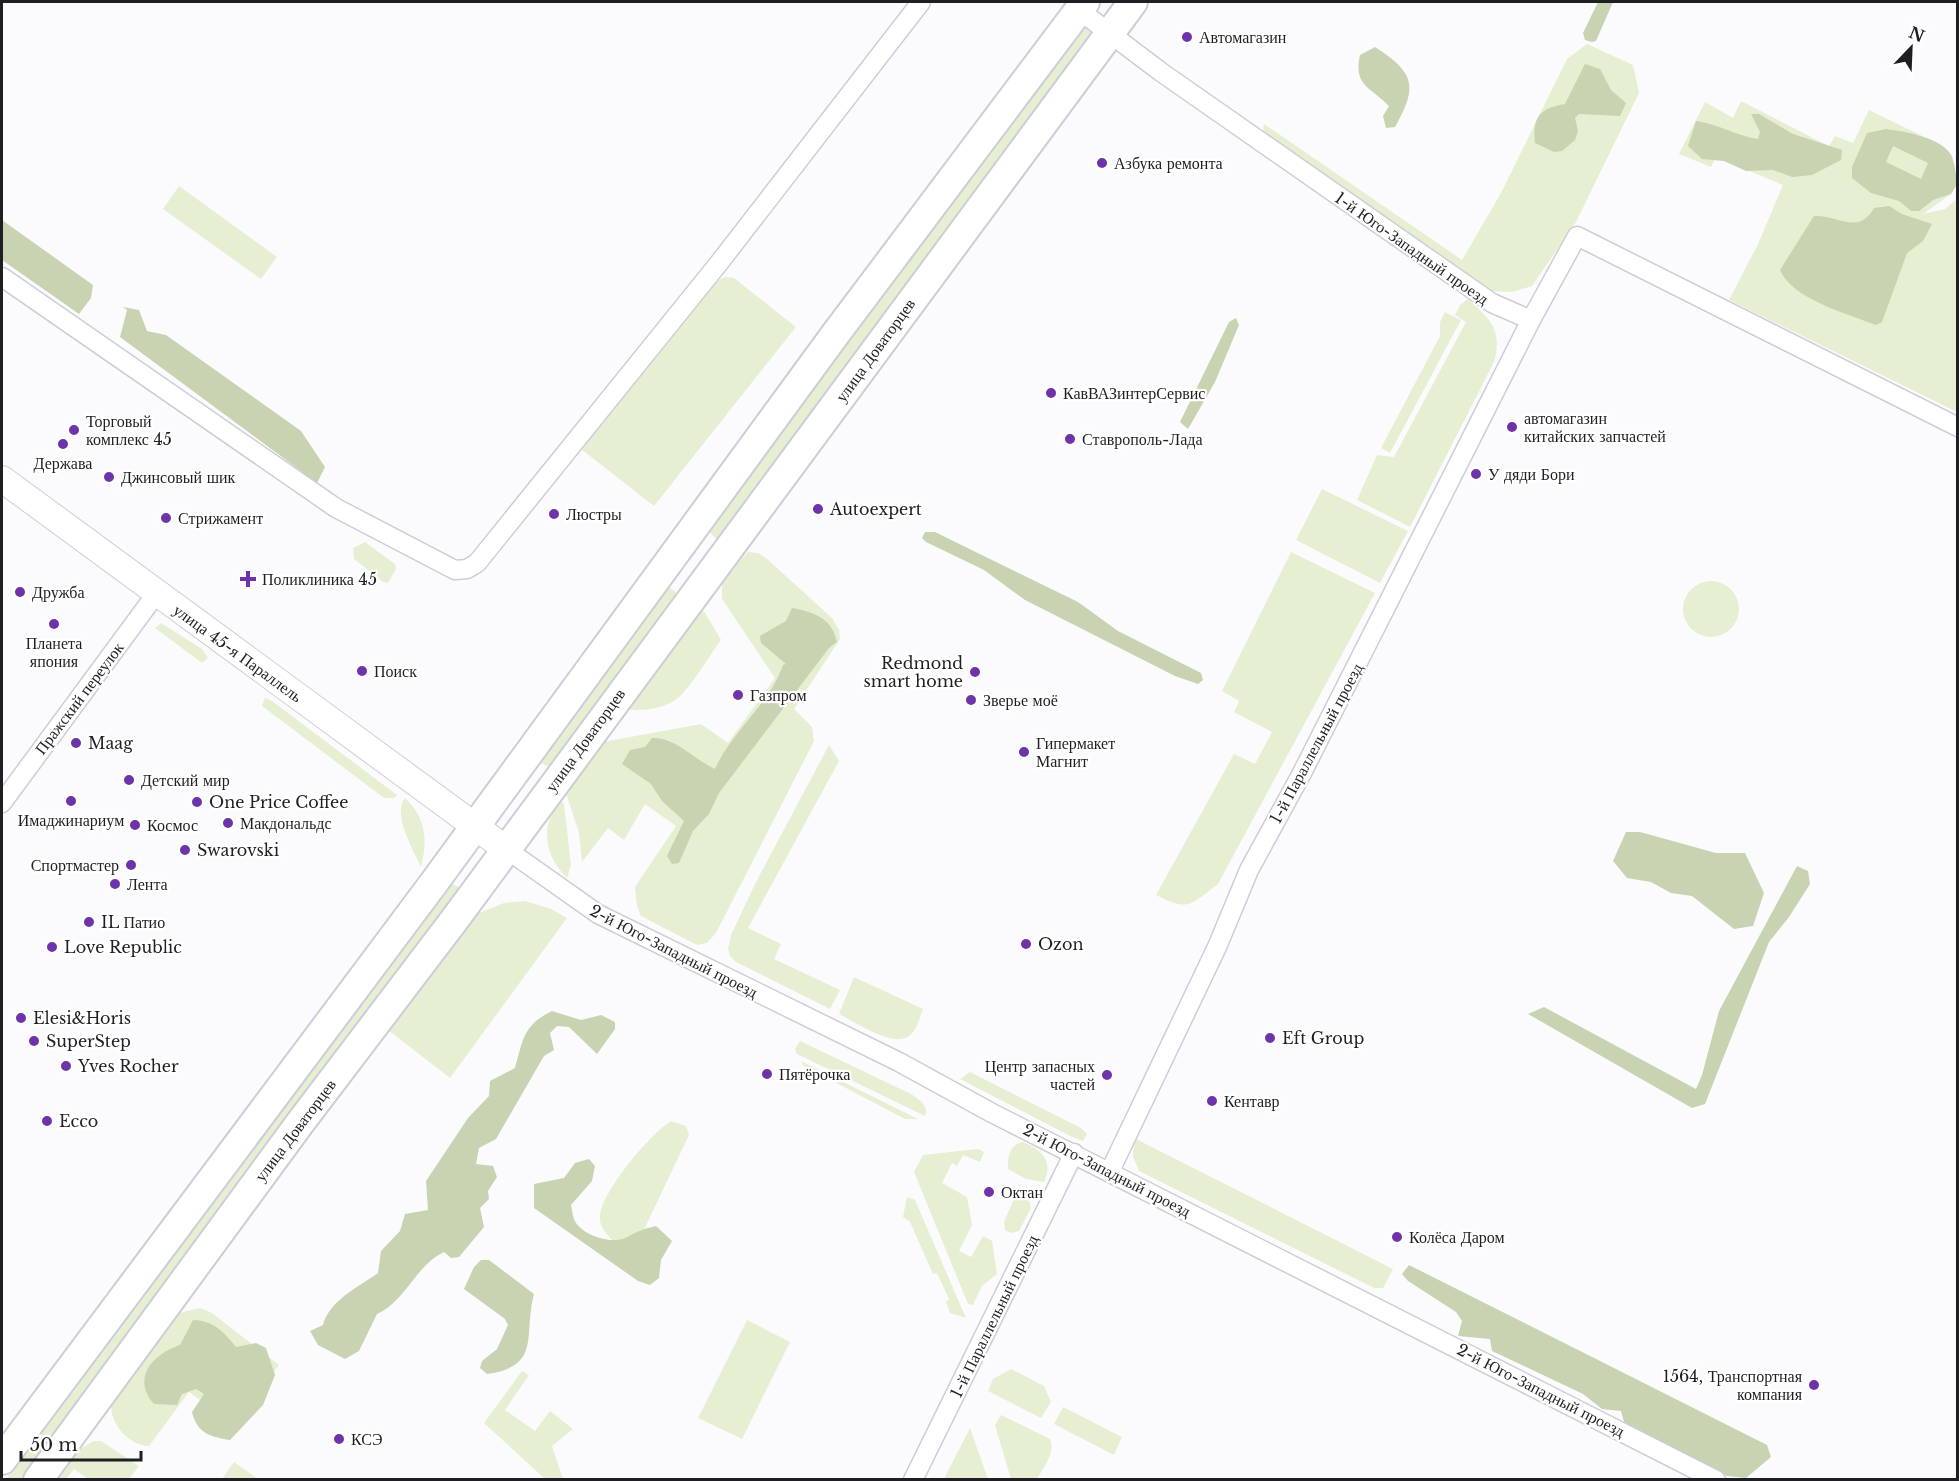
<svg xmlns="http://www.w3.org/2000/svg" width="1959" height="1481" font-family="'Libre Baskerville',serif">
	<rect width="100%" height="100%" fill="#fbfbfe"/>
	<path fill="#e6efd2" d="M1084,25L1094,34L719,539H716L707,529Z
		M1587,44L1633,65L1639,93L1576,222L1532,286L1512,292L1492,291L1266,136L1263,129L1264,124L1462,260L1501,193L1567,59Z
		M1741,101L1829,146L1835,136L1853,143L1869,110L1943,146L1952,155L1957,184L1951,194L1923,214L1945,209L1957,199V412L1729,300L1758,244L1783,185L1716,157L1711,167L1679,154L1705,102L1733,118Z
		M179,186L277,257L261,279L163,209Z
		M726,277L734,278L796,327L654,506L581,449L718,280Z
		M1468,299C1490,319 1503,330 1494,362L1410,527L1357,500L1377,455L1394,457L1466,322L1455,315L1460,305Z
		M1445,312L1461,320L1390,453L1381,448L1440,336V322Z
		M1322,489L1408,531L1380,583L1296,540Z
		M365,542L395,564L396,569L388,583L383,582L354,559L353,548Z
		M748,552L758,553L766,558L832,618L839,630L840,639L794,709L812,727L814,741L716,933L707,943L697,945L641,916L637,906L635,887L676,826L645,804L624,840L608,828L582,862L579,833L565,790L603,742L701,724L728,743L775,678L722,599V580Z
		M1291,552L1375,593L1218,884C1190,905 1189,912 1156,895L1234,754L1255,764L1272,732L1234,712L1239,701L1222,691Z
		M1683 609a28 28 0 1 1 56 0a28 28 0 1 1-56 0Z
		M667,585L677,593L549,767L538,762Z
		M696,607L704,611L721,640C710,655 691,687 678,698C666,708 642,712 627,709Z
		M161,623L202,649L208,658L202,663L155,628Z
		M265,698L272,701L397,795L394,798H384L262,706Z
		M829,745L839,761L748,928L781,944L774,959L840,990L830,1009L736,962L730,956L728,949L731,935L755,884Z
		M405,798C426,817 428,841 421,867C413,849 392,815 405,798Z
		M559,799L564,804L571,865L567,878C543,854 541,827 559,799Z
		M449,882L459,887L460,890L22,1479L5,1480Z
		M525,901L551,909L567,918L450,1078L388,1030L479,913L504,903Z
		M854,977L923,1009C920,1016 918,1026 913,1032C899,1053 856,1022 839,1014Z
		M800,1041L911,1094C919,1100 929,1105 925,1116L797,1054L795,1049Z
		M801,1061L918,1119H905L804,1066Z
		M970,1072L1081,1128L1087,1134L1083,1141L1070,1136L960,1079Z
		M671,1121L686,1126L689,1135L641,1236L616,1244C610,1238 602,1230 600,1221C596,1197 651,1133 671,1121Z
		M1134,1138L1393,1269L1383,1288H1374L1139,1171L1133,1157Z
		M1023,1142C1042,1150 1054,1161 1044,1182L1026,1179L1008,1169C1007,1158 1010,1144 1023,1142Z
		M978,1149L984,1152L980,1162L963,1155L957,1166L952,1163L942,1183L967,1197L972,1225L959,1251L971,1257L983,1236L992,1241L997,1274L982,1286L973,1305L968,1304L914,1172L923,1155Z
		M907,1197L915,1200L966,1318L950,1313L946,1302L949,1299L937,1273L933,1274L910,1222L903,1217Z
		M1022,1198L1029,1201L1031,1208L1019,1231L1011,1233L1005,1230L1004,1222L1014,1199Z
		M200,1308L212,1313L279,1365L235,1426L189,1392L149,1446C130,1446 111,1425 111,1406L179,1313Z
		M747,1320L790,1342L742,1439L698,1418Z
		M1011,1369L1044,1386L1051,1402L1041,1418L988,1391L993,1379Z
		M522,1371L529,1375L505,1410L535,1431L550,1411L573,1429L552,1446L563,1479H545L484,1423Z
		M1063,1407L1122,1437L1114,1455L1054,1424Z
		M1001,1415L1050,1439C1056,1452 1044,1467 1037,1479H1011L995,1425Z
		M970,1428L988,1479H944Z
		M94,1441H101L139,1466L129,1479H88L74,1469L66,1479L54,1480L74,1452Z
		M234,1462L258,1479H222Z"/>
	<path fill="#c8d3b1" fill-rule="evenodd" d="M1598,2H1613L1596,41L1592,42L1585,40L1583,33Z
		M1375,47C1415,73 1418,86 1395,127L1386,128L1383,116L1389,106C1371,87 1353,86 1360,55Z
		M1585,64L1600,69L1611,90L1626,103L1620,116L1579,114L1575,118L1578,131L1575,140L1562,151L1554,152L1535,143C1532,117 1540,108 1565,104Z
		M1751,114H1759L1793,134L1842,150L1841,160L1812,175L1792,177L1773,170L1746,171L1724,161L1702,159L1688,146L1696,121C1719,124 1736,136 1758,139L1760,132Z
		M1886,129C1904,131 1942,138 1951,155C1955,163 1956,175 1957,184L1951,194L1933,200L1919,211H1911L1899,201L1871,193L1852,178V167L1867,133ZM1893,146L1928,163L1921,179L1886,162Z
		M1889,206L1902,214L1932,224L1923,241L1907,253L1882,322L1876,325C1848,314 1792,299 1780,270L1814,216C1839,215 1858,236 1874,208Z
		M2,220L93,285L91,298L79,314L2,260Z
		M123,307L139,310L147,331L166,335L301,431L325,467L317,483L120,337L127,310Z
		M1236,318L1239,325L1215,382L1188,429L1180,422L1229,322Z
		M925,532H935L1078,602L1118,631L1201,673L1203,680L1198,684L1175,676L1025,600L984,570L926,542L922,538Z
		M792,608C814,612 832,618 837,642L829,648L719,793L709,814L693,831L679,863L672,864L667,856L684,821L662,801L651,784L622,764L630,750L645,747L652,738C674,736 695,760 715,769C732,731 769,705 783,665L786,664L761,643L760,636L786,621Z
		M1626,832H1640L1716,853H1745L1764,893L1753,926L1734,929L1692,896L1671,893L1651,882L1627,878L1613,861Z
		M1797,866L1808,871L1810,884L1789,917L1769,942L1705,1104L1692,1108L1528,1014L1544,1007L1696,1089L1702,1075L1719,1011Z
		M552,1011L581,1020L601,1015L615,1022V1029L597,1054L569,1027L557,1026L550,1033L554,1050L544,1056L496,1139L479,1148L476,1164L493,1166L497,1177L488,1191L489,1199L480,1208L484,1227L459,1257L451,1258L444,1252C415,1266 406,1301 377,1314L359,1351L345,1359L318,1345L310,1331L323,1325C329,1301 358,1287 378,1273L381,1251L400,1231L405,1214L428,1210L426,1181L468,1118L489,1096L490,1081L515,1068C523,1040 523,1025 552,1011Z
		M589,1159L595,1166L592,1181L571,1205C572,1210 573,1219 576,1223C585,1236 611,1244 625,1238C637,1232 642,1229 656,1226L672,1241L661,1260L659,1278L650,1285L638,1281L534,1208V1184L564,1178L575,1163Z
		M481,1260H489L534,1294C523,1336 542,1366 487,1374L480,1368L482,1361L497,1349L508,1325L505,1319L464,1289L474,1267Z
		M1409,1265L1767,1445L1771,1457L1746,1478L1727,1476L1625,1425L1621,1411L1602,1409L1583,1394L1492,1351L1490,1339L1458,1336L1462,1321L1456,1312L1408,1281L1402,1274Z
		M193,1320C214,1321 223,1331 236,1347L256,1343L266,1348L275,1375L263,1405L230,1440C210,1437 197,1433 192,1412L204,1394L196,1389L182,1394L177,1405L154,1404C131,1378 153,1354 180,1345Z"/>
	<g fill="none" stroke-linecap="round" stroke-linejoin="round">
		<defs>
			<path id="minor" d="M1079,10L1161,72L1492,303L1531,320L1577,236L1958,427
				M2,277L336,508L455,570L467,569L477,563L719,263L921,2
				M2,803L156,594
				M506,849L598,914L899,1062L992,1113L1716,1480
				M1110,1171L1217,947L1249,870L1302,773L1531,320
				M913,1480L1074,1153"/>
			<path id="secondary" d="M2,479L506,849"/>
			<path id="primary" d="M2,1460L433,884L834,336L1085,2
				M38,1480L300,1123L455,919L1133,2"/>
		</defs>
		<use href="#minor" stroke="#cccdd9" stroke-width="21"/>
		<use href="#secondary" stroke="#cccdd9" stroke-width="28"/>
		<use href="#primary" stroke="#cccdd9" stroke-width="32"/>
		<use href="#minor" stroke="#fff" stroke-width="18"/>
		<use href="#secondary" stroke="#fff" stroke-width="26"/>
		<use href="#primary" stroke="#fff" stroke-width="28"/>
	</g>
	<g fill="#6f33a9" stroke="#fff" stroke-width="2">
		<circle cx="1187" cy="37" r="6"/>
		<circle cx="1102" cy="163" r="6"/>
		<circle cx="1051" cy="393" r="6"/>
		<circle cx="1512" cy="427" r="6"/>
		<circle cx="74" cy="430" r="6"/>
		<circle cx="1070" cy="439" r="6"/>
		<circle cx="63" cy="444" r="6"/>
		<circle cx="1476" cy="474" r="6"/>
		<circle cx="109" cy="477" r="6"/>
		<circle cx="818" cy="509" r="6"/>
		<circle cx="554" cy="514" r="6"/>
		<circle cx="166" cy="518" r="6"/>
		<path d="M245 570h6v6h6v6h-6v6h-6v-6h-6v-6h6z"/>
		<circle cx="20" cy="592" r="6"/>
		<circle cx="54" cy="624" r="6"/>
		<circle cx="362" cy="671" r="6"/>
		<circle cx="975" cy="672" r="6"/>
		<circle cx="738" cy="695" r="6"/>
		<circle cx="971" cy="700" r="6"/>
		<circle cx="76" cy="743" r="6"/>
		<circle cx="1024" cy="752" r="6"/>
		<circle cx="129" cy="780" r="6"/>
		<circle cx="71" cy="801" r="6"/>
		<circle cx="197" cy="802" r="6"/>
		<circle cx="228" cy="823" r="6"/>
		<circle cx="135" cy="825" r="6"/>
		<circle cx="185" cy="850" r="6"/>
		<circle cx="131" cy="865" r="6"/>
		<circle cx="115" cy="884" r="6"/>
		<circle cx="89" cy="922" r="6"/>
		<circle cx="1026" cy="944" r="6"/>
		<circle cx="52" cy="947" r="6"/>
		<circle cx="21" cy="1018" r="6"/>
		<circle cx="1270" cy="1038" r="6"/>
		<circle cx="34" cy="1041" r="6"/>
		<circle cx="66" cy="1066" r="6"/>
		<circle cx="767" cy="1074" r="6"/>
		<circle cx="1107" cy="1075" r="6"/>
		<circle cx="1212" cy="1101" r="6"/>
		<circle cx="47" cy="1121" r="6"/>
		<circle cx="989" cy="1192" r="6"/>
		<circle cx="1397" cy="1237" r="6"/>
		<circle cx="1814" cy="1385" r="6"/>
		<circle cx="339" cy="1439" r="6"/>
	</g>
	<g text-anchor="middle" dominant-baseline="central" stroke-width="4.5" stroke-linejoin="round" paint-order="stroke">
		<g font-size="16" fill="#1f1f23" stroke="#fff" text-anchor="start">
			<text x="1199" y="37">Автомагазин</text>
			<text x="1114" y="163">Азбука ремонта</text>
			<text x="1063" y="393">КавВАЗинтерСервис</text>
			<text x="1524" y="418">автомагазин<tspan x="1524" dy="18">китайских запчастей</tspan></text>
			<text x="86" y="421">Торговый<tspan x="86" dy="18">комплекс 45</tspan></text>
			<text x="1082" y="439">Ставрополь-Лада</text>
			<text x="63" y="463" text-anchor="middle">Держава</text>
			<text x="1488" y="474">У дяди Бори</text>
			<text x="121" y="477">Джинсовый шик</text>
			<text x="830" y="509">Autoexpert</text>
			<text x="566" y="514">Люстры</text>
			<text x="178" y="518">Стрижамент</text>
			<text x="262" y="579">Поликлиника 45</text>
			<text x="32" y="592">Дружба</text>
			<text x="54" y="643" text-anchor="middle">Планета<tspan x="54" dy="18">япония</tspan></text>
			<text x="963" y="663" text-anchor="end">Redmond<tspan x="963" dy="18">smart home</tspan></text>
			<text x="374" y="671">Поиск</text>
			<text x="750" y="695">Газпром</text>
			<text x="983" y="700">Зверье моё</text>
			<text x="88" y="743">Maag</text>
			<text x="1036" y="743">Гипермакет<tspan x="1036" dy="18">Магнит</tspan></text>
			<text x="141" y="780">Детский мир</text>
			<text x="209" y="802">One Price Coffee</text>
			<text x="71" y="820" text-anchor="middle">Имаджинариум</text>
			<text x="240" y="823">Макдональдс</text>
			<text x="147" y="825">Космос</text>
			<text x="197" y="850">Swarovski</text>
			<text x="119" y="865" text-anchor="end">Спортмастер</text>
			<text x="127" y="884">Лента</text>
			<text x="101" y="922">IL Патио</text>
			<text x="1038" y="944">Ozon</text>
			<text x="64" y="947">Love Republic</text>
			<text x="33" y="1018">Elesi&amp;Horis</text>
			<text x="1282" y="1038">Eft Group</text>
			<text x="46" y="1041">SuperStep</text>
			<text x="78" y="1066">Yves Rocher</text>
			<text x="1095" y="1066" text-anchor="end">Центр запасных<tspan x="1095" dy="18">частей</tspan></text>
			<text x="779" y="1074">Пятёрочка</text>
			<text x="1224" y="1101">Кентавр</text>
			<text x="59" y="1121">Ecco</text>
			<text x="1001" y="1192">Октан</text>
			<text x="1409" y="1237">Колёса Даром</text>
			<text x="1802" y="1376" text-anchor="end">1564, Транспортная<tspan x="1802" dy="18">компания</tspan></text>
			<text x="351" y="1439">КСЭ</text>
		</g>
		<g font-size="16" fill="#1f1f23" stroke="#fff">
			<text transform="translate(1412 248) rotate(35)">1-й Юго-Западный проезд</text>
			<text transform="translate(875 350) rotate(-54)">улица Доваторцев</text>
			<text transform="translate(238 653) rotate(36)">улица 45-я Параллель</text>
			<text transform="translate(79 698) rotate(-53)">Пражский переулок</text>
			<text transform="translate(585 740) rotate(-54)">улица Доваторцев</text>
			<text transform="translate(1316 743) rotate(-62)">1-й Параллельный проезд</text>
			<text transform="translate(674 951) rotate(27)">2-й Юго-Западный проезд</text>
			<text transform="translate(295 1130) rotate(-53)">улица Доваторцев</text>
			<text transform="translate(1107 1170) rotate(27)">2-й Юго-Западный проезд</text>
			<text transform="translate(994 1316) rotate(-64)">1-й Параллельный проезд</text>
			<text transform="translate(1541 1390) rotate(27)">2-й Юго-Западный проезд</text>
		</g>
	</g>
	<rect width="1959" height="1481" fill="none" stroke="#1f1f23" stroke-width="6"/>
	<g transform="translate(1911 48) rotate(23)" stroke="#ffffff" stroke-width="4.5" paint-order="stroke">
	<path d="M0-4.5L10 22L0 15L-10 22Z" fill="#1f1f23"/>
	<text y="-9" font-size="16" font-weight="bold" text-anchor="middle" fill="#1f1f23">N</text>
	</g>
	<path d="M21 1451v9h120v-9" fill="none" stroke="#1f1f23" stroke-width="3"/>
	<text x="30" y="1451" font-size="18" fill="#1f1f23" stroke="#ffffff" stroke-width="4.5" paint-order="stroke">50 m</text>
</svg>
